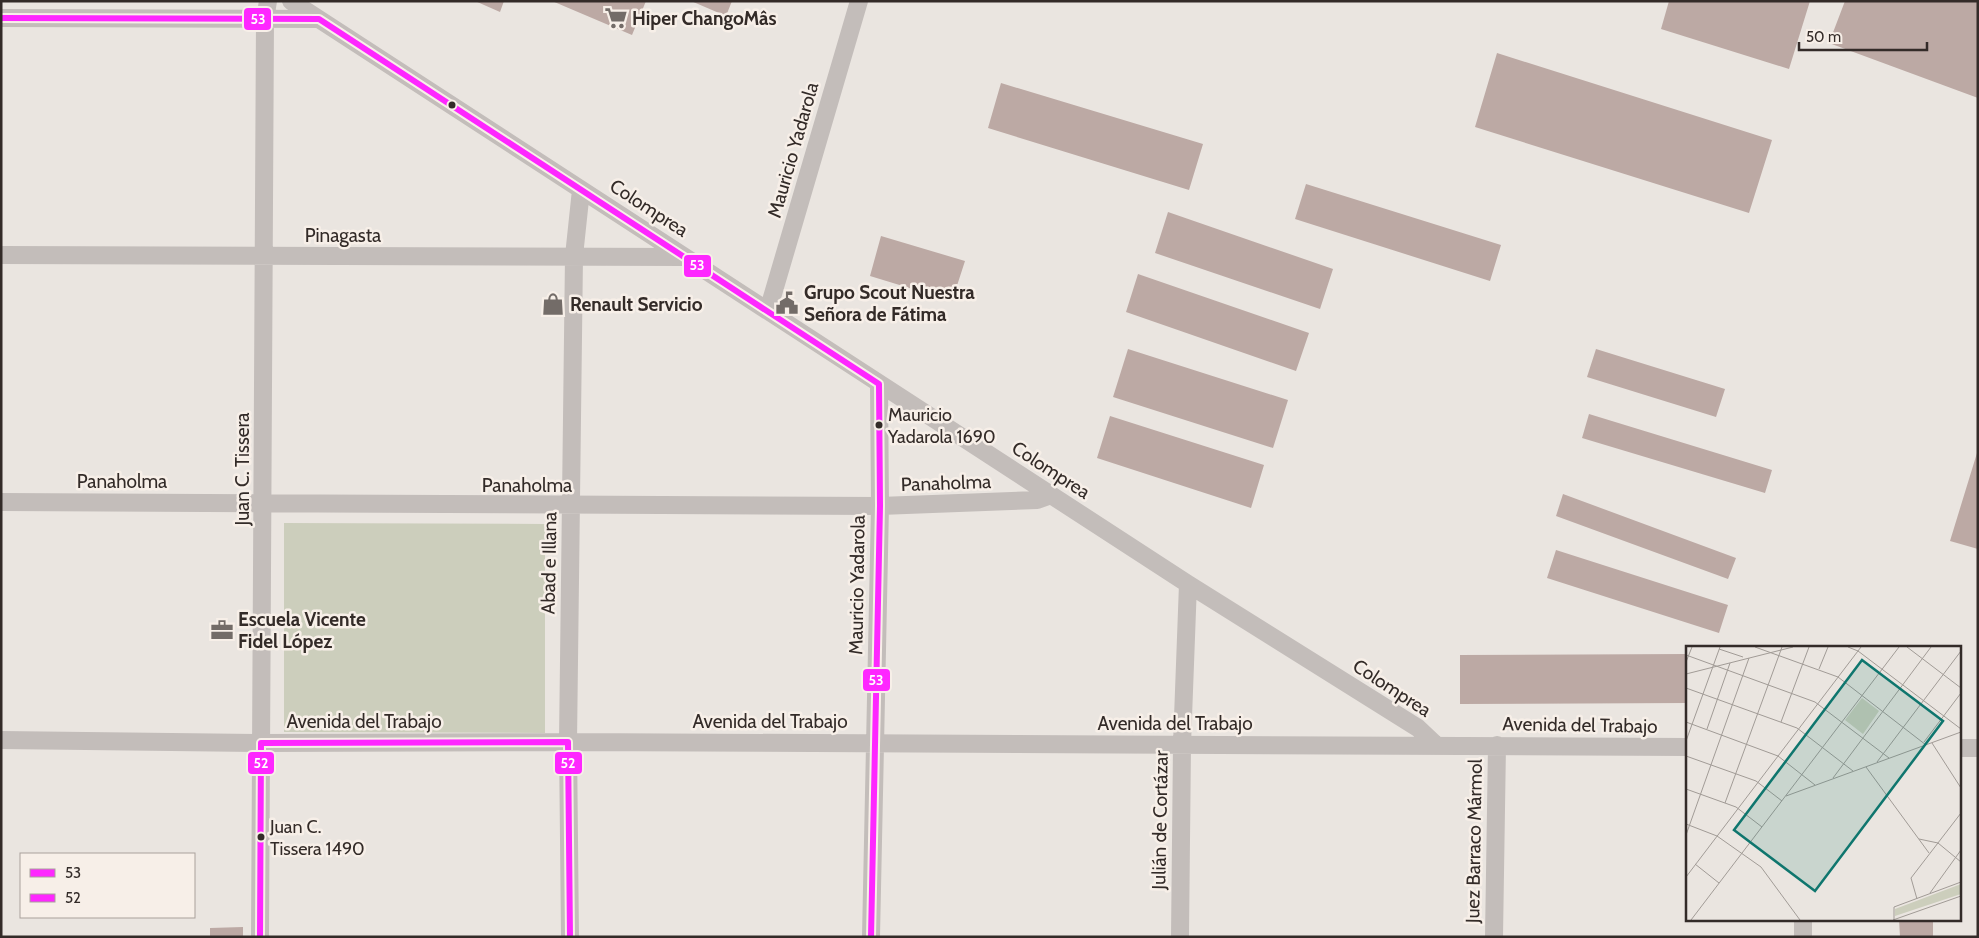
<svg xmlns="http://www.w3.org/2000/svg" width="1979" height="938" font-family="Cabin,sans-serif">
	<rect width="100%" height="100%" fill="#eae5e0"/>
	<path fill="#cccebc" d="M284,523L545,524V733L284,732Z"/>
	<path fill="#bca9a4" d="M475,1H504L500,12Z
		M552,1H646L632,35Z
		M691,1H732L726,16Z
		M1669,1H1810L1789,69L1661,29Z
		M1845,1H1978V98L1829,43Z
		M1497,53L1772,140L1749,213L1475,127Z
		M1001,83L1203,144L1189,190L988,128Z
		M1306,184L1501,245L1490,281L1295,219Z
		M1168,212L1333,269L1320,309L1155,253Z
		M881,236L965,261L952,301L870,276Z
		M1138,274L1309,333L1296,371L1126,312Z
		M1128,349L1288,400L1273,448L1113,397Z
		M1596,349L1725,389L1716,417L1587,377Z
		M1589,414L1772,470L1765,493L1582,438Z
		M1110,416L1264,465L1251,508L1097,458Z
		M1977,453H1978V549L1950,541Z
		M1563,494L1736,558L1728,579L1556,516Z
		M1556,550L1728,605L1719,633L1547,578Z
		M1688,654V703L1460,704V655Z
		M1899,919H1933V937H1900Z
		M243,927V937H210V928Z"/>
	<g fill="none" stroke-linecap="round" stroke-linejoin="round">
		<path stroke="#c3bdba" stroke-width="18" d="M291,1L1188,584L1418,728L1436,745
			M1,18L318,19
			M1,255L684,257
			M768,311L859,1
			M1,502L880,506L1037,500L1051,495
			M1,740L261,743L568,742L1688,747
			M1960,748H1978
			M260,937L265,19L268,1
			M570,937L568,742L574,256L581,190
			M871,937L880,506L879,384
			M1180,937L1182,744L1188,584
			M1494,937L1497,745
			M1803,937V919"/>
		<defs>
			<path id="bus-1" d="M1,18L319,19L879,384L880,506L871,937"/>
			<path id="bus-2" d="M260,937L261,743L568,742L570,937"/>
		</defs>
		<use href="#bus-1" stroke="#f7efe8" stroke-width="10"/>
		<use href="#bus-2" stroke="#f7efe8" stroke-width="10"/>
		<use href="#bus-1" stroke="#fe27ff" stroke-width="6"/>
		<use href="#bus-2" stroke="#fe27ff" stroke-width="6"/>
	</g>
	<defs>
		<symbol id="supermarket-bare" viewBox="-9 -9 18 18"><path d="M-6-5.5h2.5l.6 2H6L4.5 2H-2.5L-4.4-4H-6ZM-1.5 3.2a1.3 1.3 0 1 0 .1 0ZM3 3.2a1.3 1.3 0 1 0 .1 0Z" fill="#736c68" stroke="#f7efe8" stroke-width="2.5" paint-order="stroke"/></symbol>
		<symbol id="civic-bare" viewBox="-9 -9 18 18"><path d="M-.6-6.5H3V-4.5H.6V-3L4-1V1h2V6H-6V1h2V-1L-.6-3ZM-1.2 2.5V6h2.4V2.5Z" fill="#736c68" stroke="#f7efe8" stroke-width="2.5" paint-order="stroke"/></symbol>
		<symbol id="shop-bare" viewBox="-9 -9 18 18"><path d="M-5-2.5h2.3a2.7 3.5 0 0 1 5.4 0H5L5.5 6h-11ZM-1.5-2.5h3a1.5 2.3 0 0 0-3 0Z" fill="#736c68" stroke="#f7efe8" stroke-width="2.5" paint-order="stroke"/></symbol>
		<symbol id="office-bare" viewBox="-9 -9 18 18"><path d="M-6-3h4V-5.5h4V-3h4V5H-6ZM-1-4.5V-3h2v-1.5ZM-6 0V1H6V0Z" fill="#736c68" stroke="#f7efe8" stroke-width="2.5" paint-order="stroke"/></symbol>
	</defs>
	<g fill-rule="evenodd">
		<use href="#supermarket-bare" x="600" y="2" width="32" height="32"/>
		<use href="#civic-bare" x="771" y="287" width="32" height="32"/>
		<use href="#shop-bare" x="537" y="288" width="32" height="32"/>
		<use href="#office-bare" x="206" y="614" width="32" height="32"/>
	</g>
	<g fill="#332b28" stroke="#f7efe8" stroke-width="2">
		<circle cx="452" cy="105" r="4.5"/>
		<circle cx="879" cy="425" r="4.5"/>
		<circle cx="261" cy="837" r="4.5"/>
	</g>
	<g text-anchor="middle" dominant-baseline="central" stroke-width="5" stroke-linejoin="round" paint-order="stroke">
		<g font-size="18" fill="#332b28" stroke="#f7efe8" text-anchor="start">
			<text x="888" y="415">Mauricio<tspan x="888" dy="22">Yadarola 1690</tspan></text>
			<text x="270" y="827">Juan C.<tspan x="270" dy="22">Tissera 1490</tspan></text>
		</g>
		<g font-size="19" font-weight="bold" fill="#332b28" stroke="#f7efe8" text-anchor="start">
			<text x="632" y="18">Hiper ChangoMâs</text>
			<text x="804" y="292">Grupo Scout Nuestra<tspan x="804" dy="22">Señora de Fátima</tspan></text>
			<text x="570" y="304">Renault Servicio</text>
			<text x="238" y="619">Escuela Vicente<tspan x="238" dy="22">Fidel López</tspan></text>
		</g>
		<g font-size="19" fill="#332b28" stroke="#f7efe8">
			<text transform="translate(793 150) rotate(-74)">Mauricio Yadarola</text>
			<text transform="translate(649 208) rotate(33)">Colomprea</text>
			<text x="343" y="235">Pinagasta</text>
			<text transform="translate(242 469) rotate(-90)">Juan C. Tissera</text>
			<text transform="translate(1051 470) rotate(33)">Colomprea</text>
			<text x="122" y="481">Panaholma</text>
			<text transform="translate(946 483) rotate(-2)">Panaholma</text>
			<text x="527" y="485">Panaholma</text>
			<text transform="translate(549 563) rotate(-89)">Abad e Illana</text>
			<text transform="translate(857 585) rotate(-89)">Mauricio Yadarola</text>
			<text transform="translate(1392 688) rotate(33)">Colomprea</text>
			<text x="364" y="721">Avenida del Trabajo</text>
			<text x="770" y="721">Avenida del Trabajo</text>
			<text x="1175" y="723">Avenida del Trabajo</text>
			<text transform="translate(1580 725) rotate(1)">Avenida del Trabajo</text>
			<text transform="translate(1160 820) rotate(-89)">Julián de Cortázar</text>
			<text transform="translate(1474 841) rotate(-89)">Juez Barraco Mármol</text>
		</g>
	</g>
	<g transform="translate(1686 646)">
		<rect width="275" height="275" fill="#eae5e0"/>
		<path d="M176,52L193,65L177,88L159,74ZM275,238V248L209,270V263Z" fill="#cccebc"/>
		<path fill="none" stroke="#a19b96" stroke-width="1" d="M69,1L152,31L240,99M162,1L172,5L275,83M221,1L275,42M33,3L57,11M0,9L129,56L203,112M0,16L6,1M133,23L142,1M0,28L107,1M0,42L111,82L167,125M0,76L92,110L129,139M95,76L123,1M21,83L44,17M0,95L34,1M238,96L275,47M246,97L275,142M0,110L70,135L96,155M191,116L275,5M180,121L243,207M147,132L245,1M0,143L50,161L76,181M100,150L275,86M39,157L96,1M0,178L31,190L75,221L114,274M0,189L63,12M233,193L252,197L275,216M9,218L33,237M0,231L175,1M244,247L275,204M231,253L225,232L275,167M5,274L213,1M207,274L275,250M208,274V261L275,236"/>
		<path fill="#0f766e" fill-opacity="0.15" stroke="#0f766e" stroke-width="2.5" d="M176,14L257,75L129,245L48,184Z"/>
		<rect width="275" height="275" fill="none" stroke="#332b28" stroke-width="2.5"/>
	</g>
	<g stroke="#f7efe8" stroke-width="2">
		<rect x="243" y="7" width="29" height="24" rx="5" fill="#fe27ff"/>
		<rect x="683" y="254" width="29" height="24" rx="5" fill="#fe27ff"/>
		<rect x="862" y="668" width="29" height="24" rx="5" fill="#fe27ff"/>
		<rect x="247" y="751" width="28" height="24" rx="5" fill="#fe27ff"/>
		<rect x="554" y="751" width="29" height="24" rx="5" fill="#fe27ff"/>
	</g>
	<g font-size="14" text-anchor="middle" font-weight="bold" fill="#fff">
		<text x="258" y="24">53</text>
		<text x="697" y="270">53</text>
		<text x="876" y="685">53</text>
		<text x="261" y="768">52</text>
		<text x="568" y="768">52</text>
	</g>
	<rect width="1979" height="938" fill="none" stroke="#332b28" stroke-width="5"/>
	<rect x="20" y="853" width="175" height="65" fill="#f7efe8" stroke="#a9a19b"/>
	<rect x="30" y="869" width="25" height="8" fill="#fe27ff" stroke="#a9a19b"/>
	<text x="65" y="878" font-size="15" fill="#332b28">53</text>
	<rect x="30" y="894" width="25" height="8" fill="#fe27ff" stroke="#a9a19b"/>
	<text x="65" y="903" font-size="15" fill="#332b28">52</text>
	<path d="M1799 42v8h128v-8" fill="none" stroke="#332b28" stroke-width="2.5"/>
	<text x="1806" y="42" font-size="15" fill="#332b28" stroke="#f7efe8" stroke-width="4" paint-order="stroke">50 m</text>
</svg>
